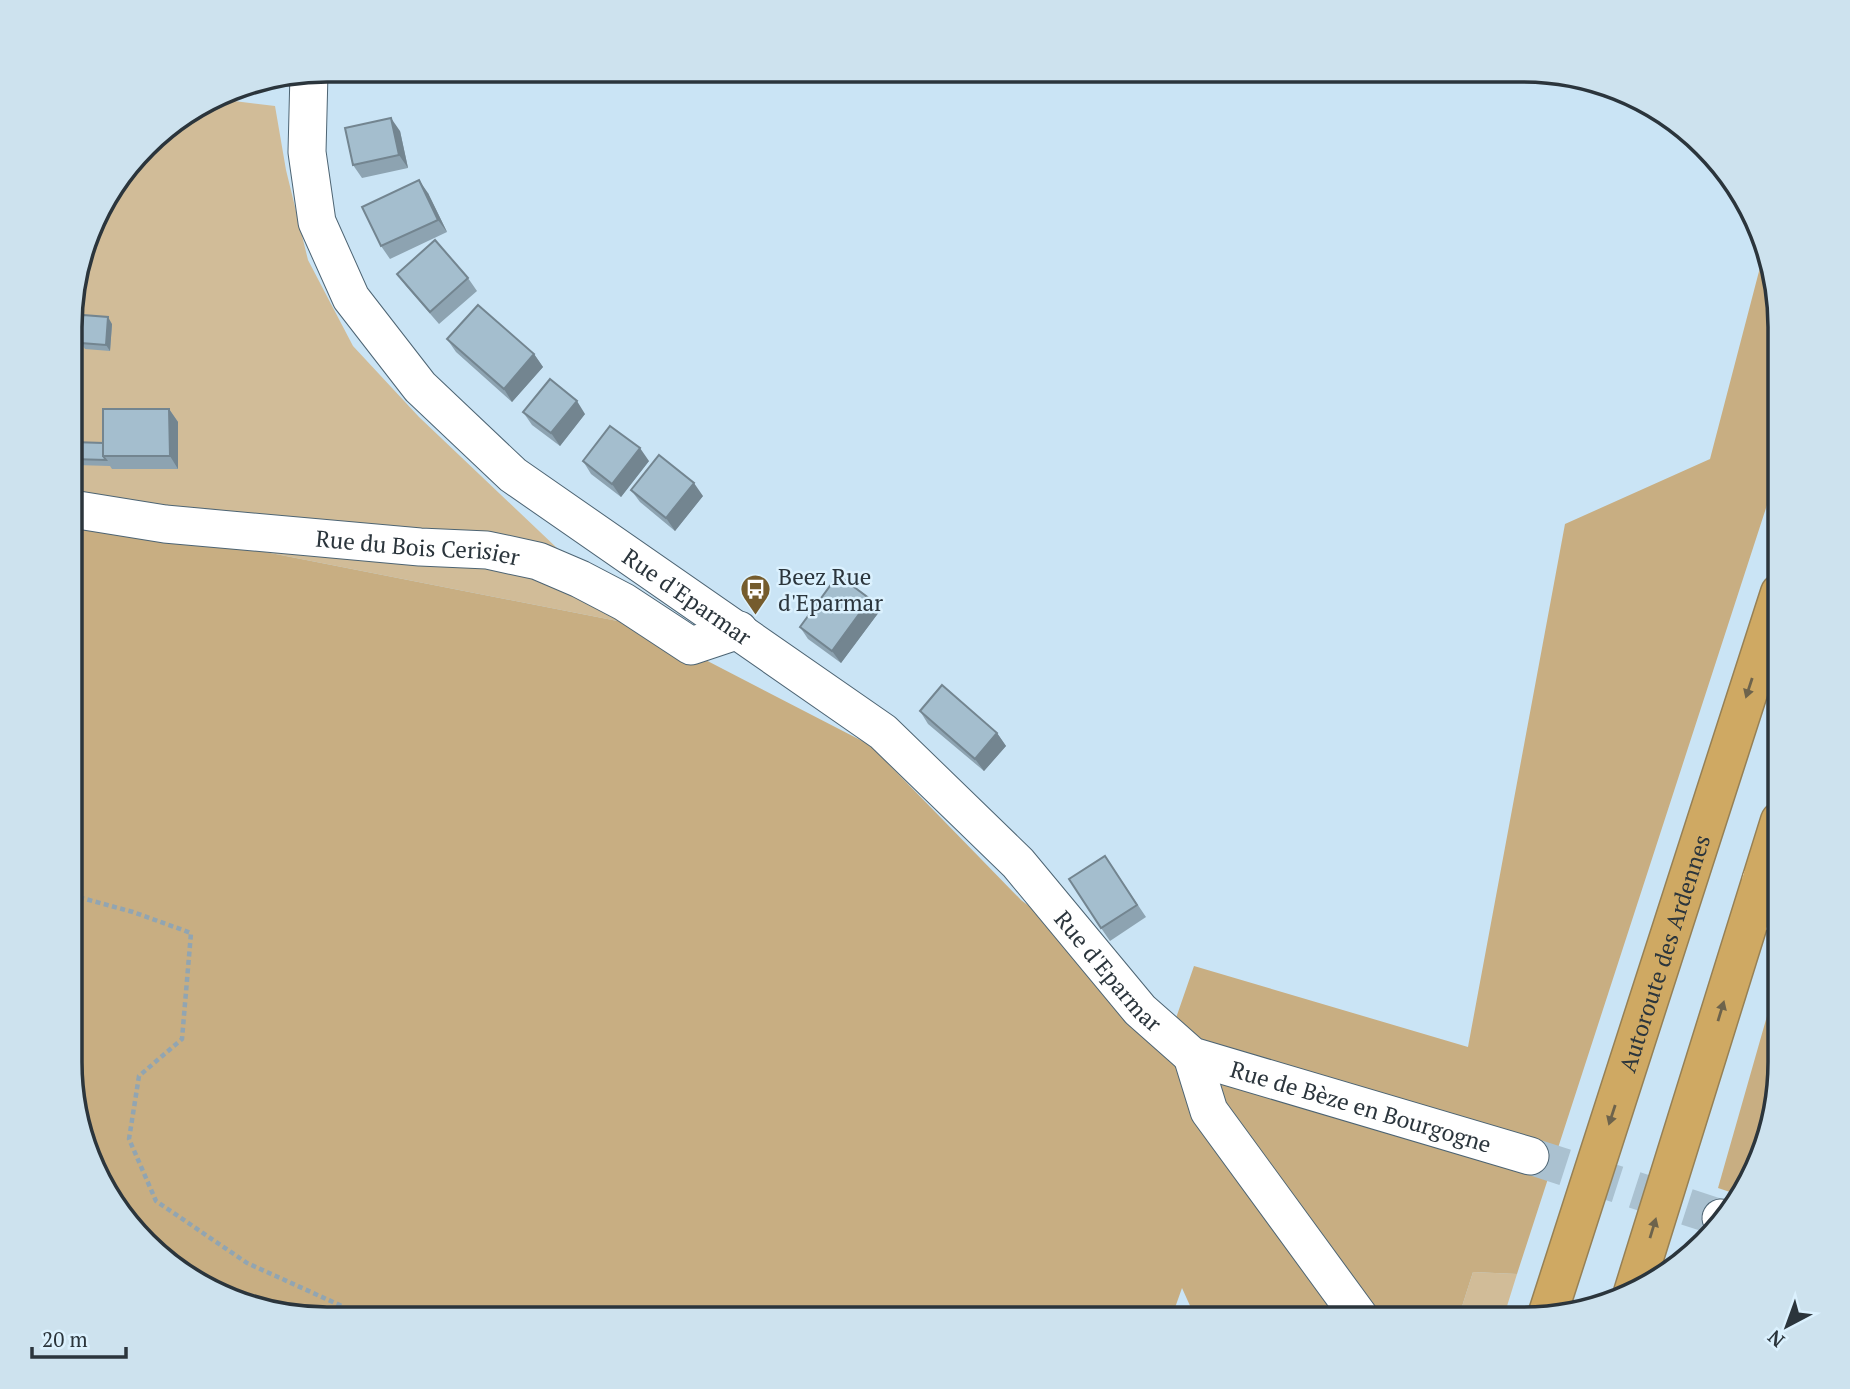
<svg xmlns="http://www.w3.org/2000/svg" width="1850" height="1389" font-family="'PT Serif',serif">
	<rect width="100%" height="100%" fill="#cae4f5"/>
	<path fill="#d1bc98" d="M218,99L275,106L286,170L308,260L353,346L419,417L638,625L72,514V293L104,199L158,134Z
		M1473,1272L1517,1274L1503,1319H1458Z"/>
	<path fill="#c8ae82" d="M1763,256L1780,327V465L1517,1274L1473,1272L1458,1319H1196L1182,1288L1171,1319L311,1318L229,1300L158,1255L97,1176L71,1079L72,514L638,625L870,745L1021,900L1176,1018L1194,966L1468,1047L1565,524L1710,459Z
		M1779,974V1079L1760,1161L1739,1195L1718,1188Z"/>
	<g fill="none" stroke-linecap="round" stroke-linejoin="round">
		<path stroke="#aac1d0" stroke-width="37" stroke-dasharray="37 18" stroke-linecap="butt" d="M1530,1156L1721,1218"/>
		<defs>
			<g id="minor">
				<path id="s1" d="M309,73L307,152L317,222L351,298L420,387L513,475L883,732L1018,863L1140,1010L1192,1056L1530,1156"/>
				<path id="s2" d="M72,509L165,524L420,547L487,550L538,561L580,579L624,602L691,646L739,630"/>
				<path d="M1761,880L1780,917"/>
				<path d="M1192,1056L1209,1111L1361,1319"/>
				<path d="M1721,1218L1724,1219"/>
			</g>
			<g id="highway">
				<path d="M1633,1293L1780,821"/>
				<path id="s3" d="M1548,1313L1780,593"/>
			</g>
		</defs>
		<use href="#minor" stroke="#4d6473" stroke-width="39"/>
		<use href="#highway" stroke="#968055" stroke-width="41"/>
		<path stroke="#91a5b2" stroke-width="4.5" stroke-dasharray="5 3.5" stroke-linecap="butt" d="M71,895L133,912L191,933L182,1039L139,1076L129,1139L156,1201L247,1263L344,1307L354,1318"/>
		<use href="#minor" stroke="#fff" stroke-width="37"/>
		<use href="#highway" stroke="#cfa963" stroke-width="38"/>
	</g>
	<path fill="#8da3b1" d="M392,70H430L429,75Z
		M400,131L408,168L362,178L353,165Z
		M428,193L447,232L390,259L381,246Z
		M397,274L468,278L477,291L439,324L406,286Z
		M112,324L110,351L85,349L81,343Z
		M447,339L534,354L543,367L512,402L456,352Z
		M169,409L178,422V469H112L110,466L76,465L72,459Z
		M523,412L585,414L560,446L532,425Z
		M583,461H649L621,497L591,474Z
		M631,490L703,496L675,531L640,502Z
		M879,612L841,663L808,639L800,627Z
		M920,711L997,733L1006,746L984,771L928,724Z
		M1105,856L1146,917L1110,941L1101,928Z"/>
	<path fill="#738590" d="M391,118L400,131L408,168L399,155Z
		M419,180L428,193L447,232L438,220Z
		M108,317L112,324L110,351L106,345Z
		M534,354L543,367L512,402L504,389Z
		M577,401L585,414L560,446L551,433Z
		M169,409L178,422V469L170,456Z
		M640,448L649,461L621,497L612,484Z
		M694,483L703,496L675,531L666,518Z
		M870,599L879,612L841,663L832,651Z
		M997,733L1006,746L984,771L975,759Z"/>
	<path fill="#a4bece" stroke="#738590" stroke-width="2" d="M391,118L399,155L353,165L345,128Z
		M419,180L438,220L381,246L362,207Z
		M435,240L468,278L430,312L397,274Z
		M478,305L534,354L504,389L447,339Z
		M83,315L108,317L106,345L81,343Z
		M550,379L577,401L551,433L523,412Z
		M103,409H169L170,456H103Z
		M610,426L640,448L612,484L583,461Z
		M73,442L103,443V456L106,460L72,459Z
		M659,455L694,483L666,518L631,490Z
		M838,575L870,599L832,651L800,627Z
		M942,685L997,733L975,759L920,711Z
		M1105,856L1137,905L1101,928L1069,879Z"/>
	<defs><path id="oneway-solid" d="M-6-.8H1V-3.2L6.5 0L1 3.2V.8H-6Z" transform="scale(1.75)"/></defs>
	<g fill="#6d634c">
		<use href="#oneway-solid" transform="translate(1749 688) rotate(108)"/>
		<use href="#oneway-solid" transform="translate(1721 1011) rotate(-73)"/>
		<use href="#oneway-solid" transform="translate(1612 1115) rotate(108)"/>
		<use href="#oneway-solid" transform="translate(1653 1228) rotate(-73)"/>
	</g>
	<defs>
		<symbol id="bus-pin" viewBox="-11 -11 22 30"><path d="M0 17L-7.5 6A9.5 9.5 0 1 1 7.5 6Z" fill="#755c2d" stroke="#dbf1fe"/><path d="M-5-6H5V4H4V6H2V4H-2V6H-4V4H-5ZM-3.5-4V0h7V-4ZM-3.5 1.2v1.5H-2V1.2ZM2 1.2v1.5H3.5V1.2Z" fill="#fff"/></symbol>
	</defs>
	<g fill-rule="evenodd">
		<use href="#bus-pin" x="738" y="572" width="35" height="47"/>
	</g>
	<g text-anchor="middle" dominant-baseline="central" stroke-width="5" stroke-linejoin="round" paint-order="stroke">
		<g font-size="23" fill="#2b353c" stroke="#dbf1fe">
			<text stroke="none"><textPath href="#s2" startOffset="348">Rue du Bois Cerisier</textPath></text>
			<text stroke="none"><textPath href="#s1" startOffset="686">Rue d'Eparmar</textPath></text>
			<text stroke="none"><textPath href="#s3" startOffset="378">Autoroute des Ardennes</textPath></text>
			<text stroke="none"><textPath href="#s1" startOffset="1253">Rue d'Eparmar</textPath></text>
			<text stroke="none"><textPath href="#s1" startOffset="1549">Rue de Bèze en Bourgogne</textPath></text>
		</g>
		<g font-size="23" fill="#2b353c" stroke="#dbf1fe" text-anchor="start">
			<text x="778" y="576">Beez Rue<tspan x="778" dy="26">d'Eparmar</tspan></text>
		</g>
	</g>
	<path d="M0 0H1850V1389H0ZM327 82H1523A245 245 0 0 1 1768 327V1062A245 245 0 0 1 1523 1307H327A245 245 0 0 1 82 1062V327A245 245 0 0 1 327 82Z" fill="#cde2ee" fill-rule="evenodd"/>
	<path fill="none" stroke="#2b353c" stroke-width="3.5" d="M327 82H1523A245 245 0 0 1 1768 327V1062A245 245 0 0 1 1523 1307H327A245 245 0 0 1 82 1062V327A245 245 0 0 1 327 82Z"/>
	<g transform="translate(1787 1326) rotate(221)" stroke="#dbf1fe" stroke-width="5" paint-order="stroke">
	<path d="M0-5L12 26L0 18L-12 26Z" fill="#2b353c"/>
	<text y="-10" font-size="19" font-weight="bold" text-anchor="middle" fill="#2b353c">N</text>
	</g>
	<path d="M32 1347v10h94v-10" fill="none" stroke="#2b353c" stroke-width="3.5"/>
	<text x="42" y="1347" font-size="21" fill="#2b353c" stroke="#dbf1fe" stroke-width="5" paint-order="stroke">20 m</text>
</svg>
